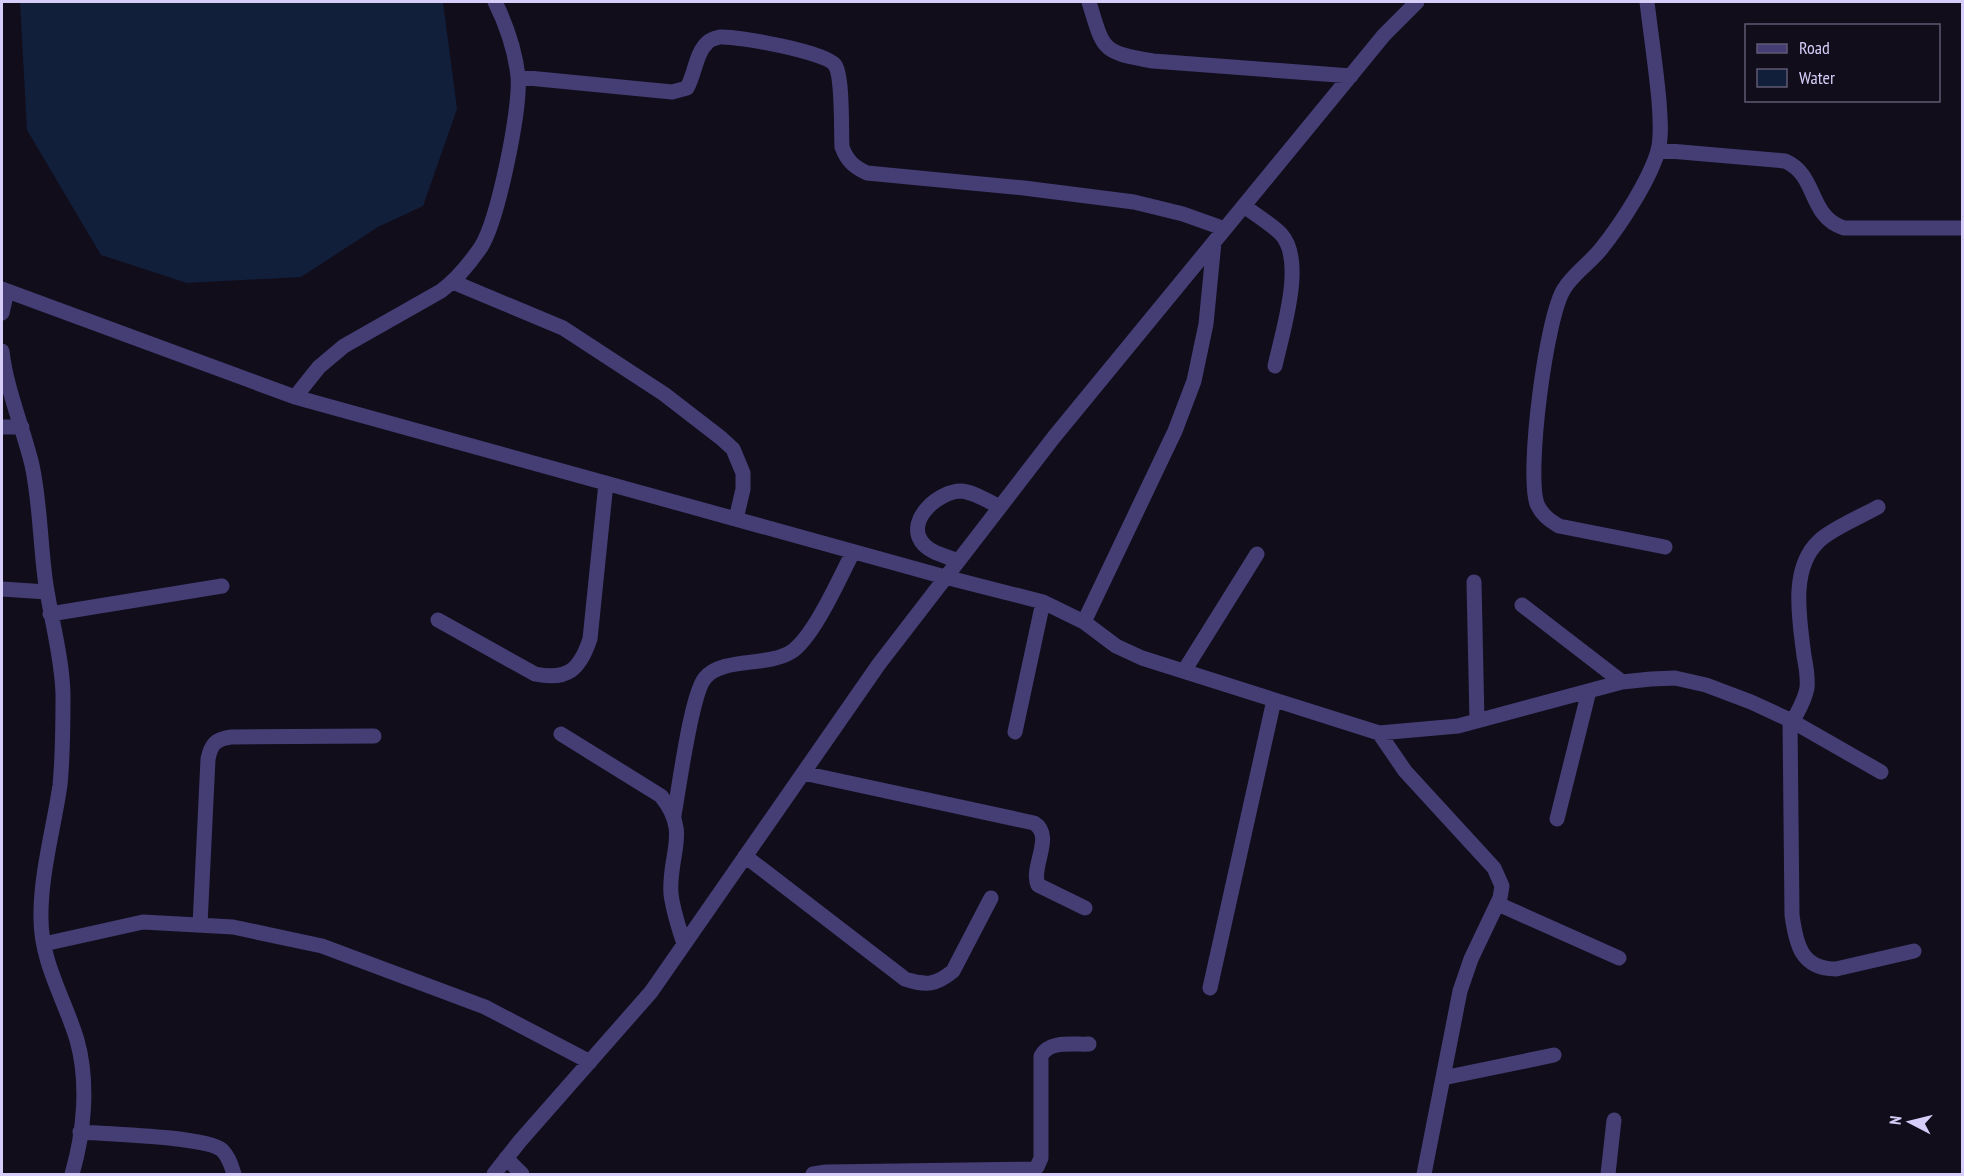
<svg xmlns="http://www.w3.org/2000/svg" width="1964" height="1176" font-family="'PT Sans Narrow',sans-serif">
	<rect width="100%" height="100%" fill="#110d1b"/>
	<path fill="#121f3b" d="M20,2H443L457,109L423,206L378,227L301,277L187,283L101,255L27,130Z"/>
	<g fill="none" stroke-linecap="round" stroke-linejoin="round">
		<path stroke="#443e75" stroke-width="15" d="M1089,2C1104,51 1101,52 1153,61L1351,76
			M1647,2C1651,35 1656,68 1659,101C1660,117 1662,135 1658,151C1649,181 1621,224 1601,249C1590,263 1573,274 1564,289C1546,317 1526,473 1537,504C1542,515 1549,520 1559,526L1665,547
			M518,77L672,92L687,88C695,74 696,52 708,42C711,39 716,38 720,37C738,36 826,52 835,65C843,77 841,130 842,147C847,161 854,167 867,173L1024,188L1134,202L1183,214L1225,229
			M1658,150L1785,161C1818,175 1808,217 1844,228H1962
			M1244,206C1256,215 1271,224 1281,234C1306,261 1282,333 1275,366
			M453,282L563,328L664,394L721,438L733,449L743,473V489L736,519
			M2,289L295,397L945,577L1043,602L1084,622L1116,646L1142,658L1379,733L1458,726L1622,682L1651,679L1675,678L1706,685L1751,702L1790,720L1881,772
			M2,313L7,291
			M2,351C6,388 23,428 32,465C40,502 40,540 45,578C50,616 62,655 63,694C63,723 63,755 60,785C54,827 40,876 41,919C41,962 65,1000 77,1040C89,1083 84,1133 72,1174
			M295,397L319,367L344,346L441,291C456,280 470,263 481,247C498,220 521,108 518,76C515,51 506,24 495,2
			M2,427H22
			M958,561C946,556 929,553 921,541C907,519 939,491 961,491C974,492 988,501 1000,507
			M1474,582L1477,721
			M2,589L47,592
			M1522,605L1622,682
			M50,614L222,586
			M438,620L535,674C568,681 580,669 590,639L606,483
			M1084,622L1175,431L1194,381L1206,324L1214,242
			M1184,671L1257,554
			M1790,720L1792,915C1796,944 1801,969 1836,969L1914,951
			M1793,721C1798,711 1805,700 1807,688C1808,678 1806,666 1804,656C1800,621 1789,569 1819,541C1831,529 1862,516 1878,507
			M1015,732L1043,602
			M1379,733L1405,771L1494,868L1502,886L1500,898L1471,959L1460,991L1424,1174
			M561,734L661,796C691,833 668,854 671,894C673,911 679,928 684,944
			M803,773L1034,823C1055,836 1030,867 1038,885L1085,908
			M674,815C679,789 691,694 705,678C722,657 767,667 791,652C814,637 840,577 853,552
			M1557,819L1589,691
			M745,856L905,979C927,986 936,985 953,971L991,898
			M1498,904L1619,958
			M200,925L208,759C211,744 216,739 231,737L374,736
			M44,944L143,922L233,927L322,946L485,1007L590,1062
			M1210,988L1274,700
			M1443,1078L1554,1055
			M80,1132C107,1134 205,1136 222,1150C229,1157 231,1165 234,1174
			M506,1158L522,1174
			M494,1174L520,1141L651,992L879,664L1054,437L1384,35L1417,2
			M813,1174L826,1172L1033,1169L1037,1167L1041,1158V1056C1049,1040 1073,1045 1089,1044
			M1608,1174L1614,1120"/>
	</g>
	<rect width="1964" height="1176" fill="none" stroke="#d6cef9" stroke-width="6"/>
	<rect x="1745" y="24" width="195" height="78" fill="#110d1b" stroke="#605a74" stroke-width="1.5"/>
	<rect x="1757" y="44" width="30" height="9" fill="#443e75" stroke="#605a74" stroke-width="1.5"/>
	<text x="1799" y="54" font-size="18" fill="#d6cef9">Road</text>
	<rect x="1757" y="69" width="30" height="18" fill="#121f3b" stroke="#605a74" stroke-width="1.5"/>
	<text x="1799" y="84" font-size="18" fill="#d6cef9">Water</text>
	<g transform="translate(1910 1122) rotate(277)" stroke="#110d1b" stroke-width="4.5" paint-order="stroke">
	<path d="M0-4.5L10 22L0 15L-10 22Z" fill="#d6cef9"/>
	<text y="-9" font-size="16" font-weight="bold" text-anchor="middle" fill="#d6cef9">N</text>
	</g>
</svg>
